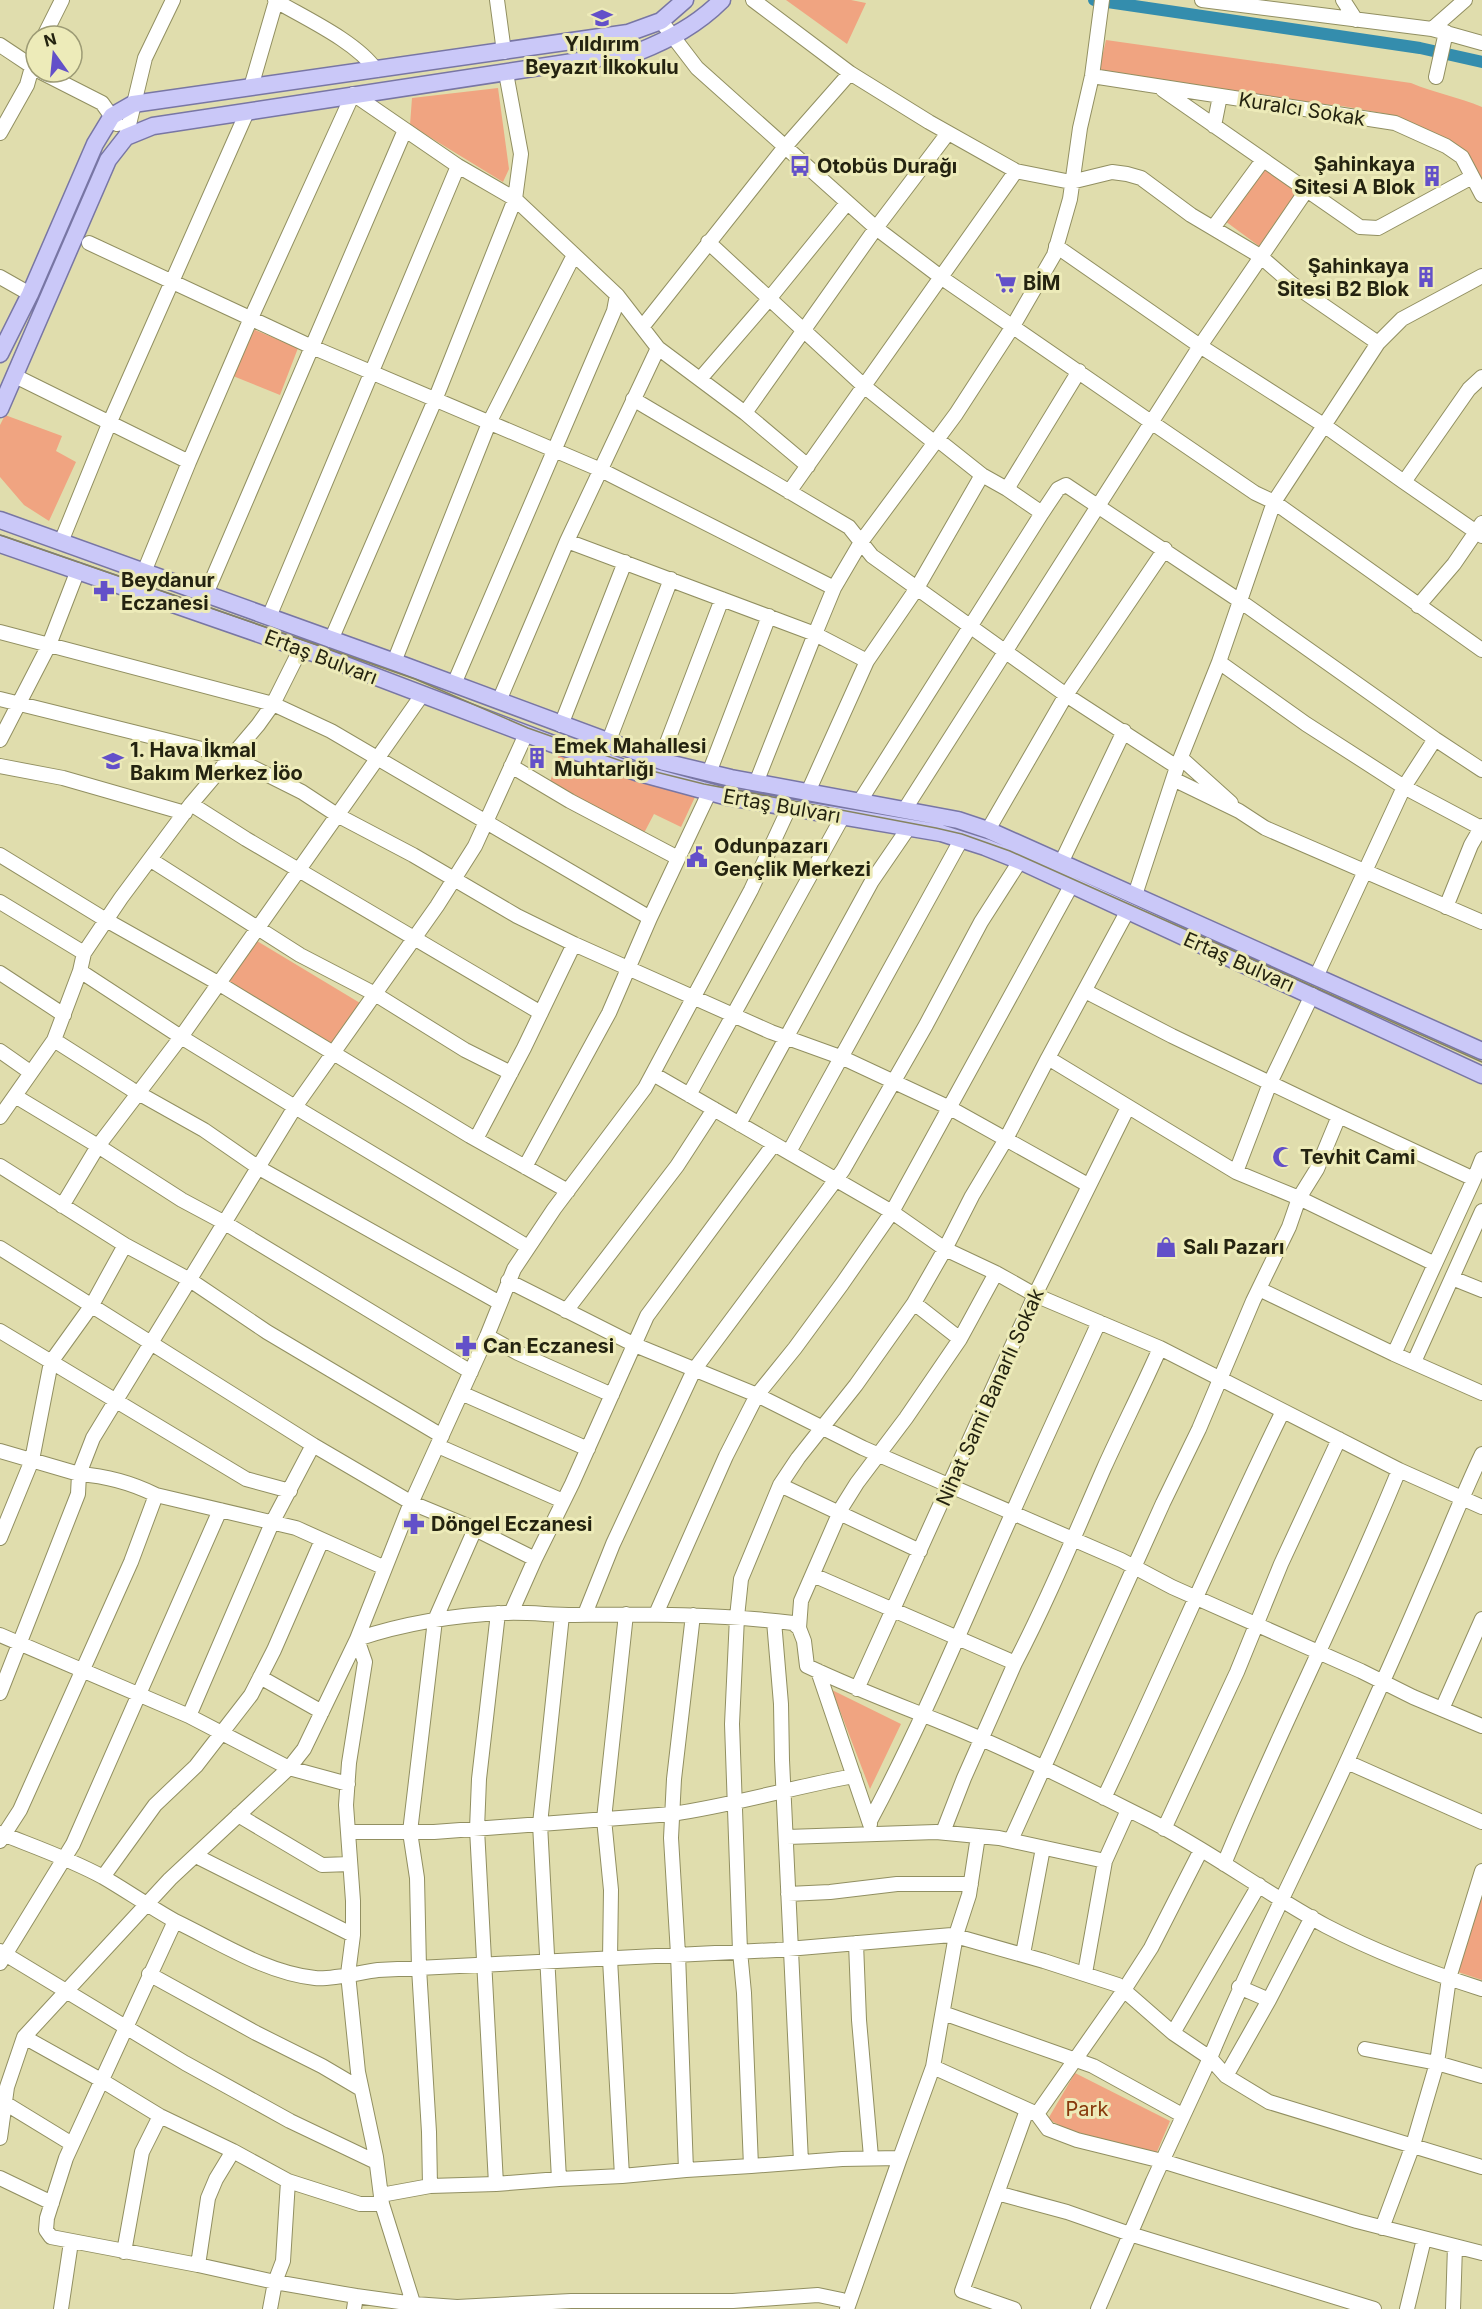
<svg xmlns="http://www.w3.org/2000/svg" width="1482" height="2309" font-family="Inter,sans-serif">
	<rect width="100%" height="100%" fill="#e0ddad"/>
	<path fill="#f0a481" d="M786,0H851L866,3L847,44Z
		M1106,40L1411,83C1434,93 1459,97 1482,107V186L1438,140L1398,116L1342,106L1251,97L1098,74Z
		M498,88L509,169L503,182L410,125L412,98Z
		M1261,167L1297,192L1259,246L1225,221Z
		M253,329L298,348L280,395L233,376Z
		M5,415L62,436L56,451L76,462L49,521L24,505L0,477V425Z
		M560,751L695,797L681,827L654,814L644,833L549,785Z
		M257,941L360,1003L329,1049L225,984Z
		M832,1690L901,1724L870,1789Z
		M1482,1883V1980L1455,1971Z
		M1075,2073L1170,2121L1156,2154L1076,2134L1048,2119Z"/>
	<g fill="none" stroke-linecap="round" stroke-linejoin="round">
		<path stroke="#348dad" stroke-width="12" d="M1094,0L1420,48L1482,62"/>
		<defs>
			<path id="minor" d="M497,0L504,52
				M753,0L850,73L929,122L1016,171L1071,182L1112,172L1127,174L1141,178L1191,215L1260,256L1291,283L1378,343
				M1202,0L1432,29L1482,43
				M1343,0L1356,20
				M276,1C305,18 357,42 376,70
				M661,21L697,68L876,228L942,278L1151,422L1255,493L1274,502L1482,650
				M1432,29L1465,0
				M44,36L62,0
				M0,45L36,69
				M41,72L102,103L117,124
				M1092,76L1395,123L1446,146L1462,157L1482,195
				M1436,77L1446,32
				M251,87L276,1L275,0
				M1163,90L1360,227L1378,228L1472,177
				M1214,126L1220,96
				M0,133L27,85L36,53
				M126,137L145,58L173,0
				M1213,228L1263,160
				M708,242L865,387L935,443
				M89,243L312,347L601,470L834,588L861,542L956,414L1013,326L1054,255L1070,199L1080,128L1092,76L1102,0
				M1056,246L1200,346L1306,191
				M0,277L30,294
				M643,326L784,148L850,73
				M15,376L189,462L251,318L353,94L458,166L515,199L617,295L658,348L745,413L876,228L948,133
				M1482,377L1469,389L1404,482L1482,536
				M700,379L769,299L847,203
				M633,399L849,527L872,556L1066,695L1177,767
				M745,413L808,466
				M938,440L982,475L1007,489L1042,513
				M1007,489L1079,371
				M789,492L1016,171
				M567,541L815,634L834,588
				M61,542L109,424L247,112
				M144,572L189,462
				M206,594L405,130
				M1418,606L1454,564L1482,523
				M269,617L458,166
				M0,632L273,704L331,731L650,918
				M331,640L435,400L515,199L521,154L506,73
				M394,662L489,423L574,255
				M454,684L614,311L617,295
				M422,695L181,1037L98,1146L182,1200L225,1223L471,1372
				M0,699L230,756L302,792L337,815L413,855L517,916L574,944
				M499,701L567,541L658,348
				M561,725L625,562
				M0,740L49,645L78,570
				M608,743L671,579
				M1181,758L1231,803
				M660,761L722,599
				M0,766L63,778L185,813
				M511,766L570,801L678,858
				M709,773L769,616
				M1173,779L1239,811L1265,828L1482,922
				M756,783L815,634L867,661
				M808,792L867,661L917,588L982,475
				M860,801L1042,513L1058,489L1066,485L1240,601L1435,739
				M191,804L246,839L541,1013
				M905,809L1200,346L1325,426L1404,482
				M1481,828L1404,787L1306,724L1219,662L1274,502L1378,343L1402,319L1482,276
				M988,830L1066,695L1165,549
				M0,855L106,920L218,983L470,1136L568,1191
				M151,860L300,955L375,994L465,1050L511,1073
				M1061,863L1124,731
				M1135,895L1177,767L1219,662
				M0,902L84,953
				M1446,907L1471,845L1482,826
				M1127,912L1048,1058L1236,1172L1299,1198L1435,1264L1474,1179
				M80,971L181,1037L295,1107L528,1247
				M0,973L64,1015
				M1316,977L1404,787L1435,739L1482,770
				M1085,991L1172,1036L1339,1116
				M54,1040L131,1089L204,1130L259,1168L500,1303
				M0,1051L30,1072
				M653,1074L892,1212L945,1249L996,1273L1035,1295L1160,1348C1142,1389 1122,1428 1104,1468C1075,1534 1048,1600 1015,1663L813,1575
				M689,1095L843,816
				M15,1096L98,1146L62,1206
				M0,1117L54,1040L80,971L84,953L121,898L191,804L258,725L273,704L301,648
				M739,1124L872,881L909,827
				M476,1139L524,1048L574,944L771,1032L843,1058L950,1108L1088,1185
				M789,1152L961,840
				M0,1166L125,1245L190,1280L267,1332L442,1436
				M525,1167L609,1013L650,918L709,793
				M1236,1172L1270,1083L1312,995
				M0,1248L313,1445
				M996,1273L960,1339L906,1418L857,1483L842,1507L801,1601L799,1628L804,1641L807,1666C851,1687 896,1704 941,1722C1011,1750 1079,1785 1147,1819C1209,1850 1265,1893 1326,1926C1376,1952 1428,1972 1482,1989
				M1452,1278L1482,1290
				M508,1281L635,1345L757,1395L863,1448L1121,1560L1172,1587L1361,1671L1413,1697L1482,1726
				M1259,1289L1394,1354L1482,1393
				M914,1303L960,1339
				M566,1311L677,1166L714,1109
				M0,1331L246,1479L290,1491
				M487,1336L518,1353L612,1395
				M1160,1348L1399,1470L1482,1507
				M1394,1354L1435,1264
				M1414,1362L1482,1211
				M461,1393L588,1449
				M438,1446L563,1501
				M0,1451L79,1474L78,1494L0,1693
				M1482,1454C1462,1496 1445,1540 1426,1583C1404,1635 1381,1686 1358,1737C1310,1845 1255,1949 1210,2058L1226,2076L1269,2102L1482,2167
				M780,1485L920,1551
				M156,1495C130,1482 107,1476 79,1474L93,1438L295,1107L437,906L475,846L526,734
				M475,1529L535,1559L511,1613
				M0,1538L32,1460L51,1362L92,1305L125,1245
				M535,1559L572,1484L647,1316L774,1144
				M498,1613L479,1779L477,1829L496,2184L559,2179
				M585,1614L613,1544L694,1370L843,1170L926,1025L981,922L1020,861
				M626,1614L604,1819L611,1890L610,1959L622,2176L686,2170
				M656,1614L726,1456L757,1395L795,1348L842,1284L892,1212L1071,886
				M562,1615L540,1824L559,2179L622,2176
				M693,1615L674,1779L671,1838L678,1954L686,2170L751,2166
				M774,1621L781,1704L782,1760L801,2162
				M0,1635L189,1716L289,1768L348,1784
				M818,1671L870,1824
				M260,1677L322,1712
				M857,1689L1035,1295L1128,1107
				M1442,1709L1482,1619
				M189,1716L272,1523L313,1445L412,1503L475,1529L435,1620L410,1832L417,1878L419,1968L429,2132L430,2186L496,2184
				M1347,1762L1482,1822
				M1104,1798C1165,1670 1220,1539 1283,1411
				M238,1815L322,1865L350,1864
				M870,1821C923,1722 966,1617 1012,1514C1040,1450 1070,1386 1099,1322
				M1164,1829L1237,1672L1281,1564L1339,1439
				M348,1832H434L672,1814C734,1805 793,1787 854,1776
				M943,1832L964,1778L1015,1663
				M0,1833C35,1847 70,1859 103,1877C127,1891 150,1907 175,1921L66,2158L47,2218L46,2230L51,2237L198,2265L275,2282L356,2296
				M978,1836L969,1895L956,1935L933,2067L900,2158L842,2159L751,2166L744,1993L740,1951L732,1724L737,1617L741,1579L780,1485L798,1458L856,1385L914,1303L945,1249L972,1196L1006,1139L1048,1058
				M787,1837L936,1832L999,1838L1105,1861L1128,1810
				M1011,1840L1163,1503L1199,1429L1253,1301L1289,1227L1299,1198L1317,1169L1339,1116L1474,1179L1482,1159
				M0,1841L20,1810L131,1562L156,1495L296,1528L385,1568
				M196,1856L353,1935
				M1224,1864C1279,1731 1345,1603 1399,1470
				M103,1877L155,1805L196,1766L251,1695L274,1650L322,1540
				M788,1894L830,1892L897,1884H971
				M175,1921C219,1942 266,1973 315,1978C331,1980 361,1972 378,1970L776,1950L952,1935L1044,1961L1118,1985L1173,2033L1210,2058L1153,2181L1098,2309
				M856,1943L859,2020L871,2157
				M0,1951L185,2063L290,2121L376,2162
				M1023,1954L1043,1848
				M0,1963L73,1844L220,1510
				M1085,1973L1105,1861
				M149,1974L256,2033L322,2066L361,2089
				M1239,1987L1269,2000
				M943,2013L1093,2066L1182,2115
				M1173,2033L1259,1885
				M24,2037L101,2080L160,2116L233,2151L288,2181L360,2204H382
				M1365,2049L1437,2063L1449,1978L1482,1871
				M933,2067L1037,2114L1124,1990L1151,1948L1201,1850
				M1226,2076L1269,2000L1312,1917
				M0,2100L72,2144
				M1037,2114L1048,2129L1077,2140L1162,2161L1357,2221L1482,2253
				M0,2138L7,2087L24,2037L170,1879L289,1768L304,1749L357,1639L408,1510L487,1336L514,1269L554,1209L645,1088L751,890L789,808
				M0,2178L52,2203
				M997,2193L1067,2212L1130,2234L1374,2309
				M381,2195L430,2186
				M1382,2228L1413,2145L1437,2063L1482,2076
				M124,2252L142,2152L160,2116
				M198,2265L208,2198L216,2179L233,2151
				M61,2309L71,2242
				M270,2309L275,2282L283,2261L288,2181
				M354,2309L356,2296L414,2304L457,2307L571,2301H733L818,2295L842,2300
				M415,2309L382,2204L376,2157L358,2072L348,1974L353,1935V1901L346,1805L349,1763L365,1662L357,1639C405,1623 455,1615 505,1613C528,1612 551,1615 574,1615C647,1614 720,1614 793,1623L799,1628
				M847,2309L900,2158
				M1014,2309L962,2291L1027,2110
				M1407,2309L1424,2239
				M1453,2309L1455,2246"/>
			<path id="major" d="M0,354L30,294L95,144L112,116L133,104L628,33L661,21L685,0
				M0,409L108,160L126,137L153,126L638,52C670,39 697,25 722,0
				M0,520L403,665L664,762L731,778L958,820L988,830L1482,1051
				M0,544L311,652L553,744L636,772L728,797L941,833L985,847L1020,861L1482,1075"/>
		</defs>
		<use href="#minor" stroke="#918f61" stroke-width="16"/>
		<use href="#major" stroke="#7876a4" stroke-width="19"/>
		<use href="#minor" stroke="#fff" stroke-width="14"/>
		<use href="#major" stroke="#cac8f8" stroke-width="16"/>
		<path stroke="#858361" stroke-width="1.5" d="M0,535L415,679L528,728L644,769L704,784L936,828L962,834L1010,851L1482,1062"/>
	</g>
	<defs>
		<symbol id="school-bare" viewBox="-9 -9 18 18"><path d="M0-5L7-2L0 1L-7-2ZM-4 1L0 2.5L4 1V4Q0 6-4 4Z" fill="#6350c9" stroke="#edebb9" stroke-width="2.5" paint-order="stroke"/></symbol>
		<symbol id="bus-bare" viewBox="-9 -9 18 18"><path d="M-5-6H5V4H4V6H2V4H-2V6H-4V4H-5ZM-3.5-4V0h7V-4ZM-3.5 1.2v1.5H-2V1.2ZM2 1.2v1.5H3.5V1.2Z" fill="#6350c9" stroke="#edebb9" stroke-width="2.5" paint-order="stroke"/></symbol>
		<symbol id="building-bare" viewBox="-9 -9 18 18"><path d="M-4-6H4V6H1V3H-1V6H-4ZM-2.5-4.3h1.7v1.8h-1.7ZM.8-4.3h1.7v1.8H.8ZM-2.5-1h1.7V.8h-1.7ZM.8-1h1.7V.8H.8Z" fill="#6350c9" stroke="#edebb9" stroke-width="2.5" paint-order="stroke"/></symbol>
		<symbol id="supermarket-bare" viewBox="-9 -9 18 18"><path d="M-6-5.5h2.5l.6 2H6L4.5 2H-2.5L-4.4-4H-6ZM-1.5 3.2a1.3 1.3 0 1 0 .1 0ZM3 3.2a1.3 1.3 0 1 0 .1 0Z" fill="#6350c9" stroke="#edebb9" stroke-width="2.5" paint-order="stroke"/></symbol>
		<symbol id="pharmacy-bare" viewBox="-9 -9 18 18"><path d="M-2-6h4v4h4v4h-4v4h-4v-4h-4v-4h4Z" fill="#6350c9" stroke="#edebb9" stroke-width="2.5" paint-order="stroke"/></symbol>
		<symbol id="civic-bare" viewBox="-9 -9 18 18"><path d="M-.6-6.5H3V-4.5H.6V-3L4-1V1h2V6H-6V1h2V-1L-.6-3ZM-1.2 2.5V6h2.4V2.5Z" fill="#6350c9" stroke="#edebb9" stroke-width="2.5" paint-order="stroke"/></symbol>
		<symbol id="mosque-bare" viewBox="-9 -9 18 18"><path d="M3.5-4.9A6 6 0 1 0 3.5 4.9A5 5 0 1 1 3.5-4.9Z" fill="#6350c9" stroke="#edebb9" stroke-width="2.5" paint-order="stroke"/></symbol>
		<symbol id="shop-bare" viewBox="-9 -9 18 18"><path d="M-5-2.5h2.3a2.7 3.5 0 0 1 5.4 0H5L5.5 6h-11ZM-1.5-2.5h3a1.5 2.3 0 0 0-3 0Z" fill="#6350c9" stroke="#edebb9" stroke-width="2.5" paint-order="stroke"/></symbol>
	</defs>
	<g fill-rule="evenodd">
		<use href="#school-bare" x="587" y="3" width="30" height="30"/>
		<use href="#bus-bare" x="785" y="151" width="30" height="30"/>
		<use href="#building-bare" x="1417" y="161" width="30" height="30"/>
		<use href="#building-bare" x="1411" y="262" width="30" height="30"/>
		<use href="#supermarket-bare" x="991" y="268" width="30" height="30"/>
		<use href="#pharmacy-bare" x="89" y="576" width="30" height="30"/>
		<use href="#building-bare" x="522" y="743" width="30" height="30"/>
		<use href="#school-bare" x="98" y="746" width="30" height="30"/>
		<use href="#civic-bare" x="682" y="842" width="30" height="30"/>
		<use href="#mosque-bare" x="1268" y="1142" width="30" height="30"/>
		<use href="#shop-bare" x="1151" y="1232" width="30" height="30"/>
		<use href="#pharmacy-bare" x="451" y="1331" width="30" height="30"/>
		<use href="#pharmacy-bare" x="399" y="1509" width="30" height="30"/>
	</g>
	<g text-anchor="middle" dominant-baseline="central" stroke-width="6" stroke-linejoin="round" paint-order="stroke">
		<g font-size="20" font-weight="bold" fill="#242310" stroke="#edebb9" text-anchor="start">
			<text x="602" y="44" text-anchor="middle">Yıldırım<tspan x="602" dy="23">Beyazıt İlkokulu</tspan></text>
			<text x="1415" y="164" text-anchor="end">Şahinkaya<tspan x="1415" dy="23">Sitesi A Blok</tspan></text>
			<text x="817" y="166">Otobüs Durağı</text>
			<text x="1409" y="266" text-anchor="end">Şahinkaya<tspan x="1409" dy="23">Sitesi B2 Blok</tspan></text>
			<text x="1023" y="283">BİM</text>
			<text x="121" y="580">Beydanur<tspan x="121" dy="23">Eczanesi</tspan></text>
			<text x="554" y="746">Emek Mahallesi<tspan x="554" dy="23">Muhtarlığı</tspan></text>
			<text x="130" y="750">1. Hava İkmal<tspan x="130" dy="23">Bakım Merkez İöo</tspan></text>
			<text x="714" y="846">Odunpazarı<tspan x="714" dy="23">Gençlik Merkezi</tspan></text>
			<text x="1300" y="1157">Tevhit Cami</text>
			<text x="1183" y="1247">Salı Pazarı</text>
			<text x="483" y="1346">Can Eczanesi</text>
			<text x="431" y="1524">Döngel Eczanesi</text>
		</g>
		<g font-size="20" fill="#242310" stroke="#edebb9">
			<text transform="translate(1302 109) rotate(9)">Kuralcı Sokak</text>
			<text transform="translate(321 657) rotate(21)">Ertaş Bulvarı</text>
			<text transform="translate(782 806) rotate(10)">Ertaş Bulvarı</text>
			<text transform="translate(1239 962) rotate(24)">Ertaş Bulvarı</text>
			<text transform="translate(990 1397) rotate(-66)">Nihat Sami Banarlı Sokak</text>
		</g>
		<g font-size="20" fill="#87390b" stroke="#edebb9">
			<text x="1087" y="2109">Park</text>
		</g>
	</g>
	<g transform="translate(54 54) rotate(345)"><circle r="28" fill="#edebb9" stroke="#9d9b75" stroke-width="1.5"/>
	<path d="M0-4.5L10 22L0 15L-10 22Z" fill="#6350c9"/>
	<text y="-9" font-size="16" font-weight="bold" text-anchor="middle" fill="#242310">N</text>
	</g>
</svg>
